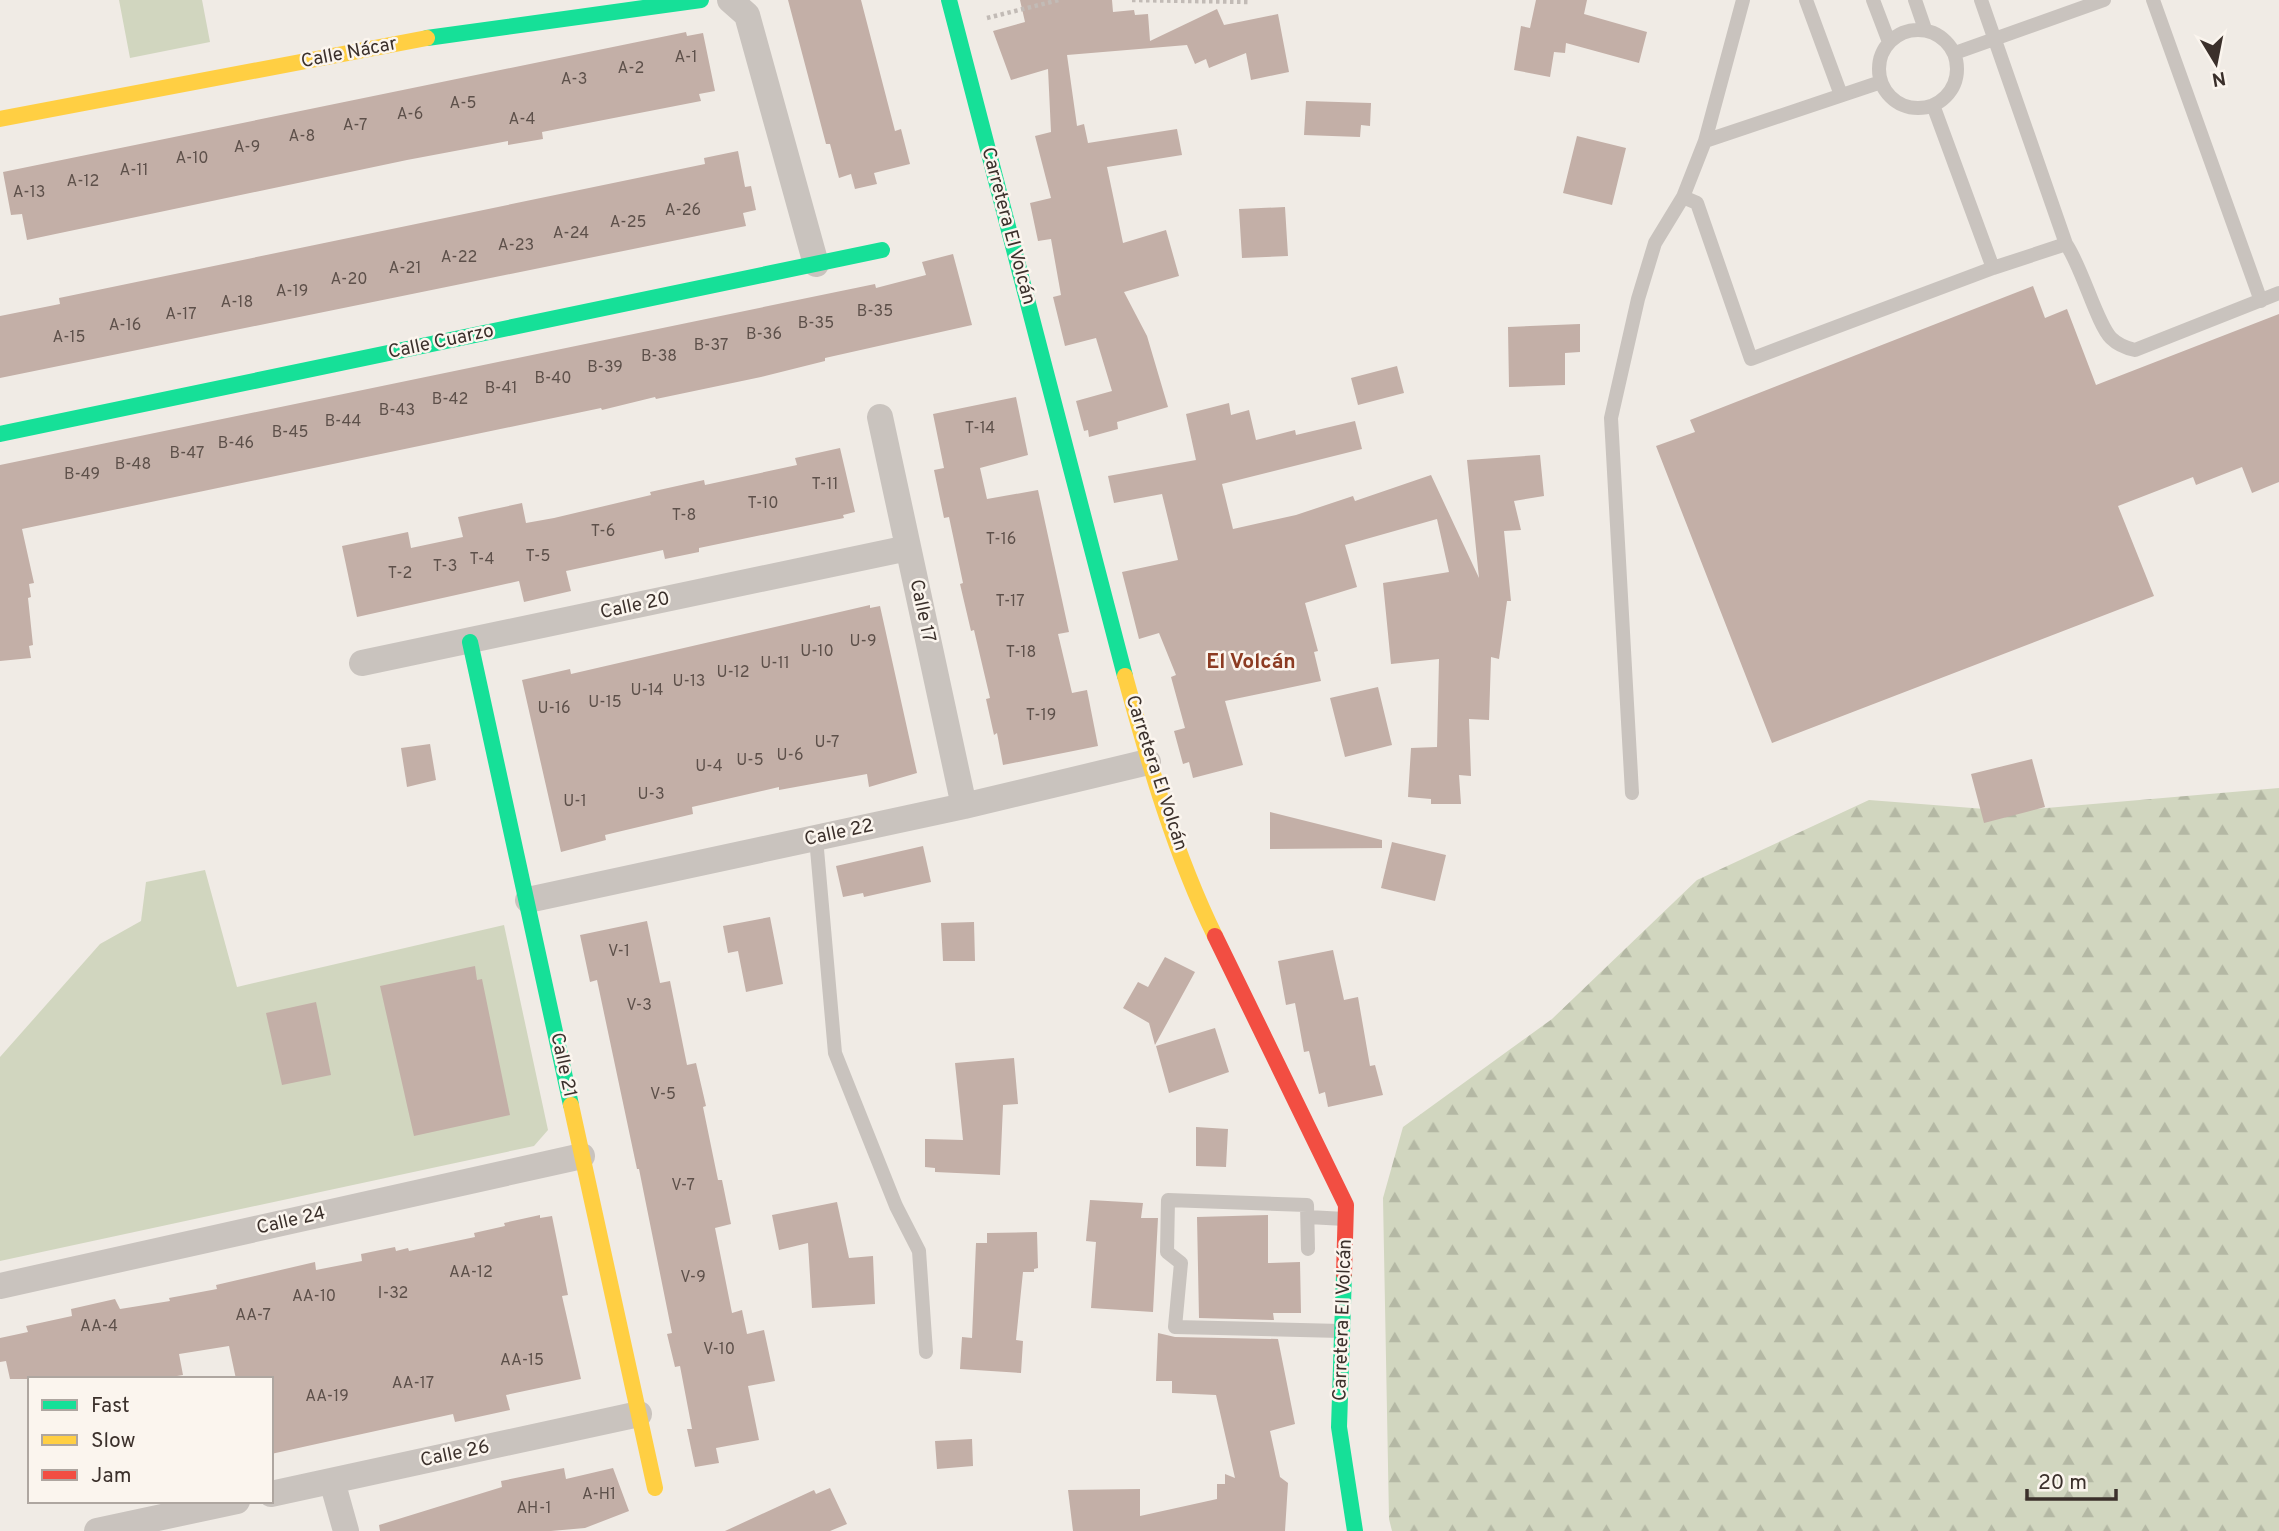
<svg xmlns="http://www.w3.org/2000/svg" width="2279" height="1531" font-family="Overpass,sans-serif">
	<defs>
		<pattern id="forest-firs" width="22" height="20" patternUnits="userSpaceOnUse" patternTransform="scale(1.75)"><rect width="22" height="20" fill="#d1d6bf"/><path d="M5 1l3.5 6h-7zM16 11l3.5 6h-7z" fill="#b4b8a4"/></pattern>
	</defs>
	<rect width="100%" height="100%" fill="#f0ebe5"/>
	<path fill="url(#forest-firs)" d="M2279,788V1531H1392L1389,1519L1383,1198L1403,1127L1552,1019L1697,880L1869,800L2011,811Z"/>
	<path fill="#d1d6bf" d="M119,0H202L210,42L130,58Z
		M205,870L237,987L504,925L548,1130L534,1146L0,1261V1057L100,944L141,921L146,882Z"/>
	<path fill="#c3afa7" d="M788,0H861L895,131L901,129L910,164L874,173L877,184L855,189L851,174L839,178L830,144H826Z
		M1020,0H1112L1113,12L1134,10L1135,15L1148,14L1150,41L1217,9L1224,25L1278,14L1289,72L1251,80L1246,53L1209,68L1206,59L1195,64L1187,45L1067,55L1077,126L1084,124L1088,143L1177,129L1182,155L1107,167L1123,243L1166,230L1179,276L1124,292L1147,336L1168,407L1117,422L1118,429L1089,437L1088,430L1084,431L1076,401L1112,391L1096,338L1065,346L1053,297L1061,295L1051,239L1038,241L1030,203L1051,198L1035,136L1051,132L1048,69L1011,80L993,31L1025,22Z
		M1536,0H1587L1584,14L1647,32L1639,63L1566,43L1565,53L1554,52L1550,77L1514,70L1521,26L1530,28Z
		M686,32L687,36L703,33L715,91L699,94L701,101L542,132L543,139L508,145V141L407,160L27,240L22,214L11,215L3,172Z
		M1306,101L1371,103L1370,126L1361,125L1360,137L1304,135Z
		M1577,136L1626,148L1612,205L1563,193Z
		M738,151L745,187L751,186L756,210L743,213L746,226L0,378V316L60,304L59,298L705,164L704,158Z
		M1285,207L1288,256L1242,258L1239,209Z
		M953,254L972,325L825,358V361L761,377L656,399L655,397L602,410L601,408L22,529L34,583L29,584L31,597L28,598L33,645L29,646L31,658L0,661V465L875,284L876,288L926,275L922,262Z
		M2033,286L2045,318L2067,309L2096,385L2279,314V482L2252,493L2242,467L2196,485L2193,477L2118,506L2154,596L1772,743L1656,446L1695,432L1690,420Z
		M1580,324V352L1565,353V385L1509,387L1508,327Z
		M1397,366L1404,393L1358,405L1351,378Z
		M1016,397L1028,455L980,468L987,499L1038,490L1069,632L1058,634L1072,693L1087,690L1098,746L1003,765L997,733L994,735L986,699L990,698L974,630L971,631L960,584L963,583L949,517L944,518L934,470L944,468L933,414Z
		M1229,403L1231,415L1249,410L1256,440L1295,430L1296,435L1355,421L1362,449L1222,484L1233,529L1296,515L1353,496L1355,501L1431,475L1479,578L1467,460L1540,455L1544,496L1514,501L1521,530L1504,531L1511,601H1507L1499,659L1491,657L1489,720L1469,719L1471,776L1459,775L1461,804H1431V799L1408,797L1411,748L1437,747L1439,659L1391,664L1383,583L1449,572L1437,519L1345,545L1357,587L1305,603L1318,651L1314,652L1321,681L1225,701L1243,765L1193,778L1189,762L1183,764L1174,731L1185,728L1171,677L1176,675L1159,633L1139,639L1122,572L1178,560L1162,494L1114,503L1108,476L1196,460L1186,414Z
		M840,448L855,512L843,515L844,518L699,548V552L665,559L663,550L566,571L571,591L524,602L519,581L357,617L342,546L408,532L411,548L463,537L458,517L522,503L526,523L554,518L651,495L650,492L704,480L705,485L797,465L795,458Z
		M870,605V608L880,606L917,773L869,787L867,774L779,790V787L692,807L693,814L605,835L606,840L561,852L522,680L570,669L571,674Z
		M1378,687L1392,745L1345,757L1330,698Z
		M430,744L436,780L407,787L401,748Z
		M2032,759L2045,807L1984,823L1971,774Z
		M1270,812L1382,840V848L1270,849Z
		M1392,842L1446,855L1435,901L1381,888Z
		M923,846L931,882L864,897L863,893L843,897L836,866Z
		M770,917L783,984L746,992L738,951L728,953L723,926Z
		M647,921L660,983L670,981L687,1065L696,1063L706,1106L703,1107L718,1180H722L731,1224L715,1228L732,1313L742,1310L747,1334L764,1330L775,1381L748,1386L759,1440L716,1448L719,1463L695,1467L687,1429H692L680,1366L675,1367L667,1334L672,1333L639,1169H637L597,980L590,982L580,935Z
		M974,922L975,961H943L941,923Z
		M1333,950L1344,1000L1358,997L1370,1066L1375,1065L1383,1095L1328,1107L1325,1092L1319,1094L1309,1051L1304,1052L1295,1003L1286,1005L1278,961Z
		M1165,957L1195,972L1155,1045L1149,1023L1123,1008L1138,982L1148,987Z
		M475,966L477,980L482,979L510,1115L414,1136L380,986Z
		M316,1002L331,1075L282,1085L266,1013Z
		M1215,1028L1229,1072L1169,1093L1156,1046Z
		M1014,1058L1018,1104L1003,1105L1000,1175L935,1172V1168L925,1167V1139L963,1140L955,1063Z
		M1196,1127L1228,1129L1226,1167L1196,1166Z
		M1090,1200L1143,1203L1141,1218H1158L1153,1312L1091,1308L1096,1242L1086,1241Z
		M837,1202L849,1258L873,1256L875,1304L812,1308L808,1243L779,1250L772,1215Z
		M540,1215V1218L552,1216L568,1295L562,1296L581,1379L506,1395L510,1410L455,1422L453,1414L271,1454V1379H236L229,1346L179,1354L183,1375L159,1379H10L6,1361L0,1362V1338L28,1332L26,1326L72,1316L71,1309L115,1299L120,1309L170,1301L169,1298L217,1289L216,1285L315,1262L316,1270L362,1261L361,1254L395,1247L396,1251L408,1248L409,1251L475,1237L474,1233L505,1226L504,1223Z
		M1268,1215V1263L1300,1262L1301,1313H1273L1274,1320L1199,1318L1197,1217Z
		M1037,1232L1038,1268L1034,1269V1272H1023L1016,1340L1023,1341L1021,1373L960,1369L962,1337L972,1338L976,1243H987V1233Z
		M1158,1333L1175,1337L1278,1339L1295,1424L1270,1431L1280,1477L1288,1483L1285,1531H1073L1068,1490L1140,1489V1516L1217,1499V1484H1225V1474L1235,1478L1216,1395L1172,1393V1381H1156Z
		M972,1439L973,1466L937,1469L935,1441Z
		M564,1468L566,1479L613,1468L629,1511L585,1528L551,1531H380L379,1525L502,1487L501,1481Z
		M830,1488L847,1524L830,1531H725L814,1490L816,1494Z"/>
	<g fill="none" stroke-linecap="round" stroke-linejoin="round">
		<path stroke="#c2bbb6" stroke-width="4.5" stroke-dasharray="3.5 3.5" stroke-linecap="butt" d="M1132,0L1250,2
			M987,18L1059,0"/>
		<path stroke="#c9c3be" stroke-width="14" d="M1806,0L1841,95
			M1873,0L1889,42
			M1915,0L1925,29
			M1981,0L2066,244
			M2153,0L2261,301
			M1879 69a39 39 0 1 1 78 0a39 39 0 1 1-78 0Z
			M1955,53L2104,0
			M1881,82L1705,141L1683,197L1697,203L1751,359L1993,268L2066,244C2082,267 2097,324 2111,338C2118,345 2126,348 2135,350L2279,293
			M1933,105L1993,268
			M1705,141L1743,0
			M1632,793L1611,418L1638,299L1655,243L1683,197
			M816,838L835,1053L896,1206L919,1251L926,1352
			M1308,1217L1345,1219
			M1308,1249L1307,1205L1168,1200L1167,1252L1181,1263L1175,1327L1341,1331"/>
		<path stroke="#c9c3be" stroke-width="26" d="M730,0L747,15L816,264
			M880,417L964,806
			M362,663L908,548
			M528,900L964,806L1148,762
			M0,1286L582,1156
			M332,1481L346,1531
			M271,1494L639,1414
			M97,1531L237,1501"/>
		<path stroke="#16e098" stroke-width="16" d="M949,0L1125,676
			M427,38L701,0
			M0,434L882,250
			M470,642L571,1105
			M1344,1274L1339,1427L1355,1531"/>
		<path stroke="#ffcf43" stroke-width="16" d="M0,119L427,38
			M1125,676C1149,764 1175,854 1215,936
			M571,1105L655,1488"/>
		<path stroke="#f24e42" stroke-width="16" d="M1215,936L1346,1205L1344,1274"/>
	</g>
	<g text-anchor="middle" dominant-baseline="central" stroke-width="5" stroke-linejoin="round" paint-order="stroke">
		<g font-size="16" fill="#5d504a">
			<text x="686" y="58">A-1</text>
			<text x="631" y="69">A-2</text>
			<text x="574" y="80">A-3</text>
			<text x="463" y="104">A-5</text>
			<text x="410" y="115">A-6</text>
			<text x="522" y="120">A-4</text>
			<text x="355" y="126">A-7</text>
			<text x="302" y="137">A-8</text>
			<text x="247" y="148">A-9</text>
			<text x="192" y="159">A-10</text>
			<text x="134" y="171">A-11</text>
			<text x="83" y="182">A-12</text>
			<text x="29" y="193">A-13</text>
			<text x="683" y="211">A-26</text>
			<text x="628" y="223">A-25</text>
			<text x="571" y="234">A-24</text>
			<text x="516" y="246">A-23</text>
			<text x="459" y="258">A-22</text>
			<text x="405" y="269">A-21</text>
			<text x="349" y="280">A-20</text>
			<text x="292" y="292">A-19</text>
			<text x="237" y="303">A-18</text>
			<text x="875" y="312">B-35</text>
			<text x="181" y="315">A-17</text>
			<text x="816" y="324">B-35</text>
			<text x="125" y="326">A-16</text>
			<text x="764" y="335">B-36</text>
			<text x="69" y="338">A-15</text>
			<text x="711" y="346">B-37</text>
			<text x="659" y="357">B-38</text>
			<text x="605" y="368">B-39</text>
			<text x="553" y="379">B-40</text>
			<text x="501" y="389">B-41</text>
			<text x="450" y="400">B-42</text>
			<text x="397" y="411">B-43</text>
			<text x="343" y="422">B-44</text>
			<text x="980" y="429">T-14</text>
			<text x="290" y="433">B-45</text>
			<text x="236" y="444">B-46</text>
			<text x="187" y="454">B-47</text>
			<text x="133" y="465">B-48</text>
			<text x="82" y="475">B-49</text>
			<text x="825" y="485">T-11</text>
			<text x="763" y="504">T-10</text>
			<text x="684" y="516">T-8</text>
			<text x="603" y="532">T-6</text>
			<text x="1001" y="540">T-16</text>
			<text x="538" y="557">T-5</text>
			<text x="482" y="560">T-4</text>
			<text x="445" y="567">T-3</text>
			<text x="400" y="574">T-2</text>
			<text x="1010" y="602">T-17</text>
			<text x="863" y="642">U-9</text>
			<text x="817" y="652">U-10</text>
			<text x="1021" y="653">T-18</text>
			<text x="775" y="664">U-11</text>
			<text x="733" y="673">U-12</text>
			<text x="689" y="682">U-13</text>
			<text x="647" y="691">U-14</text>
			<text x="605" y="703">U-15</text>
			<text x="554" y="709">U-16</text>
			<text x="1041" y="716">T-19</text>
			<text x="827" y="743">U-7</text>
			<text x="790" y="756">U-6</text>
			<text x="750" y="761">U-5</text>
			<text x="709" y="767">U-4</text>
			<text x="651" y="795">U-3</text>
			<text x="575" y="802">U-1</text>
			<text x="619" y="952">V-1</text>
			<text x="639" y="1006">V-3</text>
			<text x="663" y="1095">V-5</text>
			<text x="683" y="1186">V-7</text>
			<text x="471" y="1273">AA-12</text>
			<text x="693" y="1278">V-9</text>
			<text x="393" y="1294">I-32</text>
			<text x="314" y="1297">AA-10</text>
			<text x="253" y="1316">AA-7</text>
			<text x="99" y="1327">AA-4</text>
			<text x="719" y="1350">V-10</text>
			<text x="522" y="1361">AA-15</text>
			<text x="413" y="1384">AA-17</text>
			<text x="327" y="1397">AA-19</text>
			<text x="599" y="1495">A-H1</text>
			<text x="534" y="1509">AH-1</text>
		</g>
		<g font-size="19" fill="#3b302b" stroke="#fbf5ee">
			<text transform="translate(349 53) rotate(-11)">Calle Nácar</text>
			<text transform="translate(1008 226) rotate(75)">Carretera El Volcán</text>
			<text transform="translate(441 342) rotate(-12)">Calle Cuarzo</text>
			<text transform="translate(635 606) rotate(-12)">Calle 20</text>
			<text transform="translate(922 611) rotate(78)">Calle 17</text>
			<text transform="translate(1156 773) rotate(72)">Carretera El Volcán</text>
			<text transform="translate(839 833) rotate(-12)">Calle 22</text>
			<text transform="translate(563 1065) rotate(78)">Calle 21</text>
			<text transform="translate(291 1221) rotate(-13)">Calle 24</text>
			<text transform="translate(1343 1320) rotate(-88)">Carretera El Volcán</text>
			<text transform="translate(455 1454) rotate(-12)">Calle 26</text>
		</g>
		<g font-size="21" font-weight="bold" fill="#8c3b22" stroke="#fbf5ee">
			<text x="1251" y="662">El Volcán</text>
		</g>
	</g>
	<rect x="28" y="1377" width="245" height="126" fill="#fbf5ee" stroke="#aea6a0" stroke-width="2"/>
	<rect x="42" y="1400" width="35" height="10" fill="#16e098" stroke="#aea6a0" stroke-width="2"/>
	<text x="91" y="1412" font-size="21" fill="#3b302b">Fast</text>
	<rect x="42" y="1435" width="35" height="10" fill="#ffcf43" stroke="#aea6a0" stroke-width="2"/>
	<text x="91" y="1447" font-size="21" fill="#3b302b">Slow</text>
	<rect x="42" y="1470" width="35" height="10" fill="#f24e42" stroke="#aea6a0" stroke-width="2"/>
	<text x="91" y="1482" font-size="21" fill="#3b302b">Jam</text>
	<g transform="translate(2216 63) rotate(170)" stroke="#fbf5ee" stroke-width="5" paint-order="stroke">
	<path d="M0-5L12 26L0 18L-12 26Z" fill="#3b302b"/>
	<text y="-10" font-size="19" font-weight="bold" text-anchor="middle" fill="#3b302b">N</text>
	</g>
	<path d="M2027 1489v10h89v-10" fill="none" stroke="#3b302b" stroke-width="3.5"/>
	<text x="2038" y="1489" font-size="21" fill="#3b302b" stroke="#fbf5ee" stroke-width="5" paint-order="stroke">20 m</text>
</svg>
